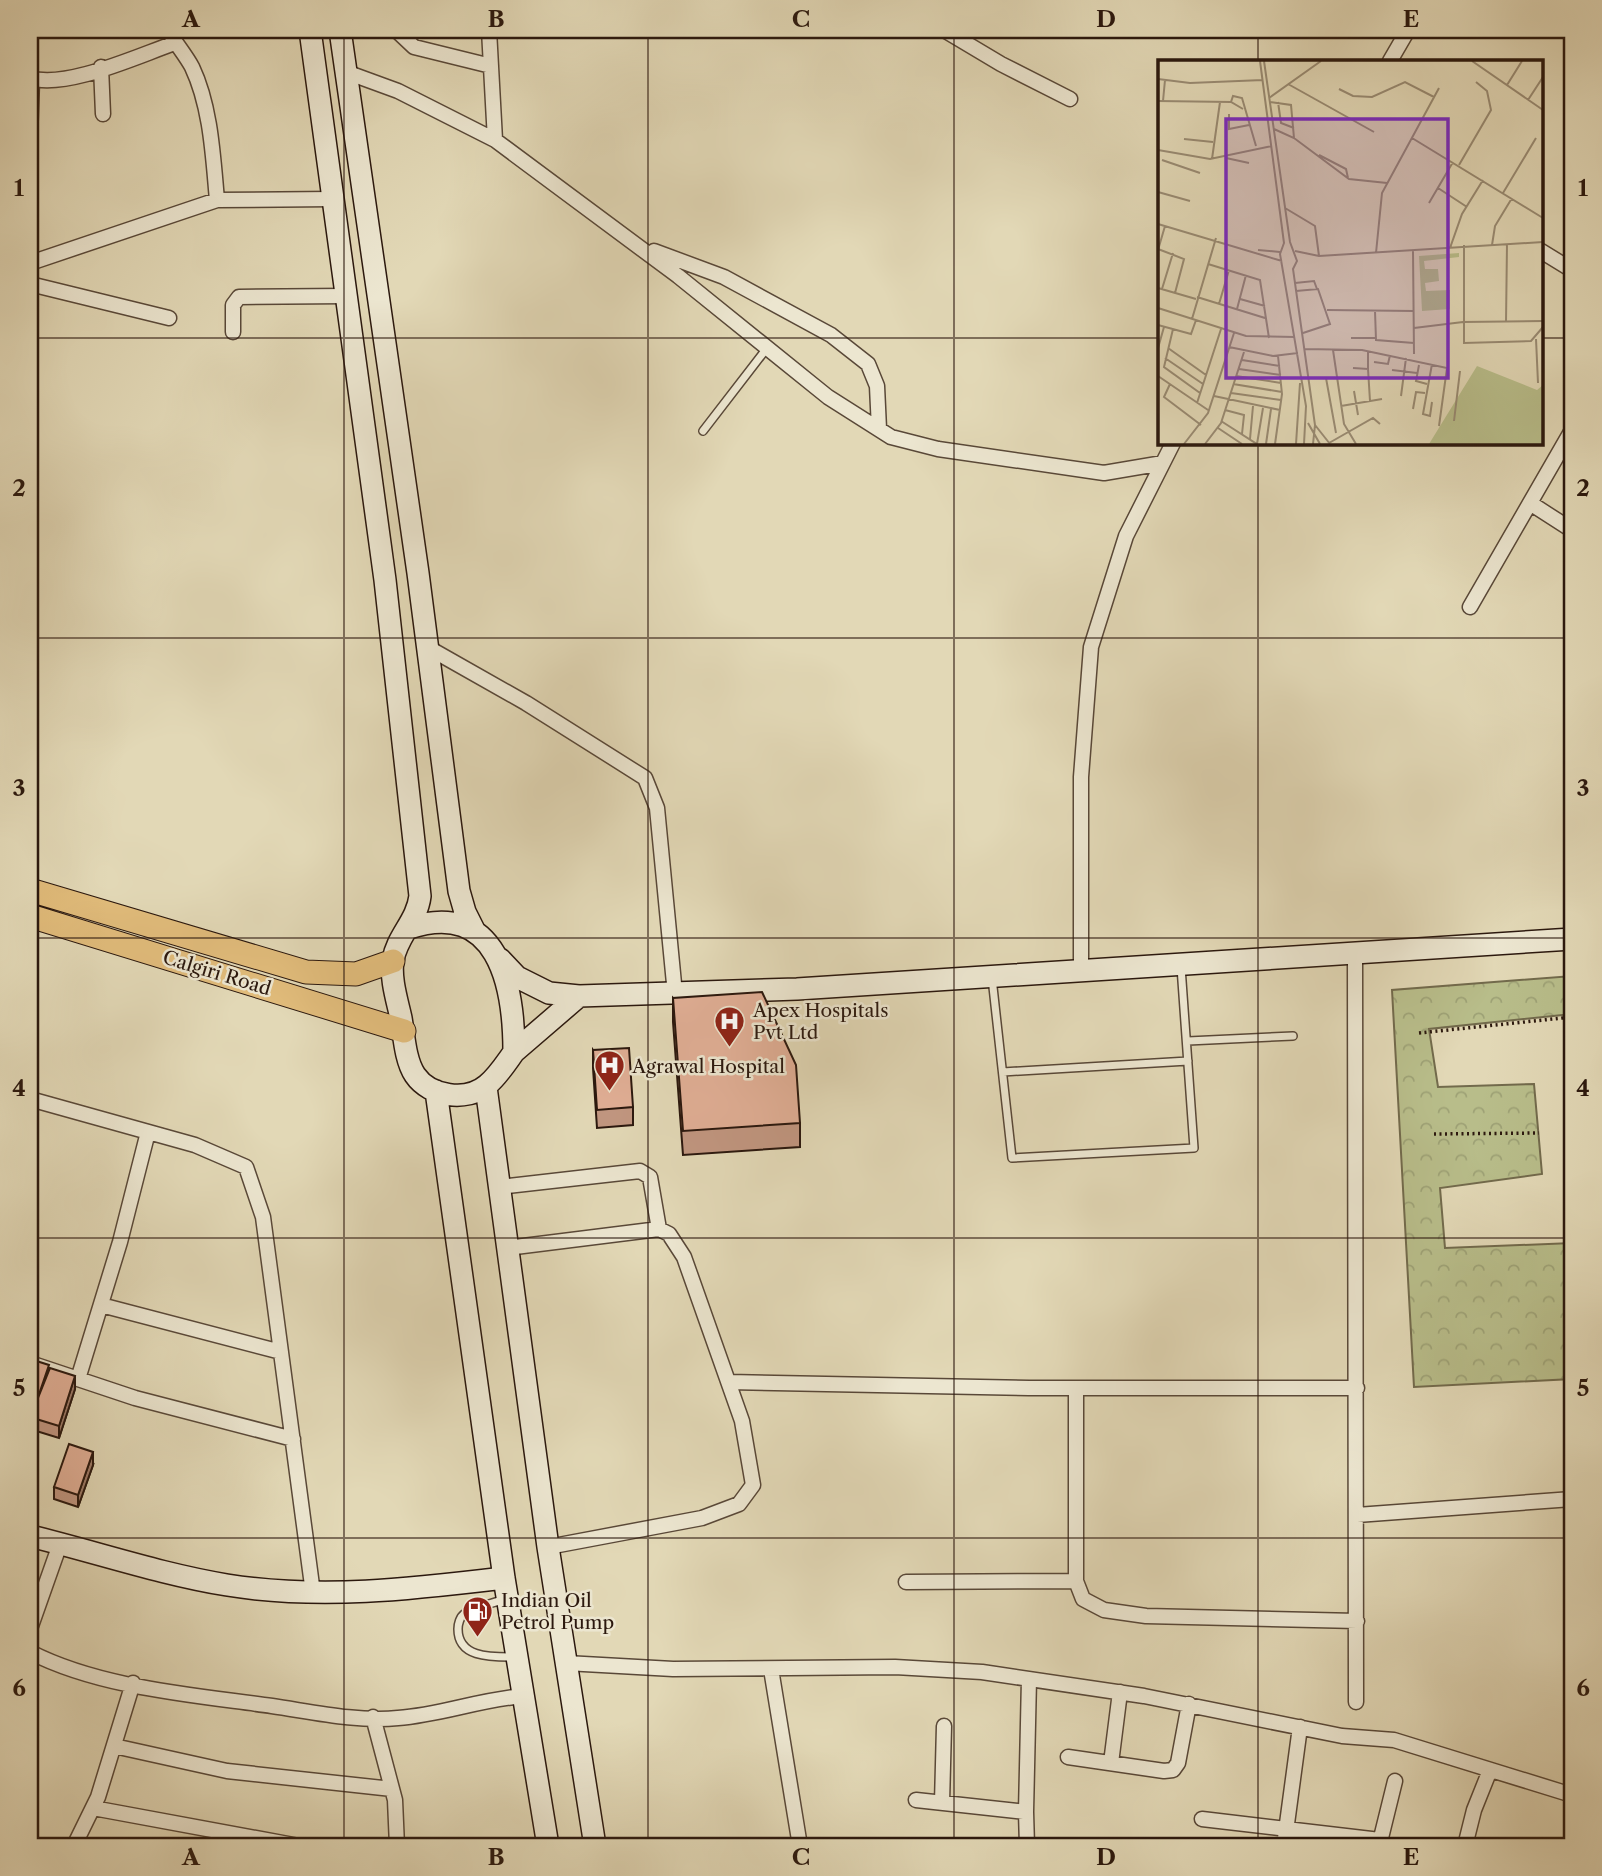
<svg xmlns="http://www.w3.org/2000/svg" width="1602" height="1876" font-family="'Libre Caslon Text',serif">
	<defs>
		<pattern id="forest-crowns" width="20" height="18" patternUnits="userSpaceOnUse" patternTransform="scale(1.75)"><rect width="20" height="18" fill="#b8bd8a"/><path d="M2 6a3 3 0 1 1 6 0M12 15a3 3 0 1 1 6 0" fill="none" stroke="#9ea276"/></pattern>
	</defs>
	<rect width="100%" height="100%" fill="#e2d8b6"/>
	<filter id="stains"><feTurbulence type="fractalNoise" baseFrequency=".00286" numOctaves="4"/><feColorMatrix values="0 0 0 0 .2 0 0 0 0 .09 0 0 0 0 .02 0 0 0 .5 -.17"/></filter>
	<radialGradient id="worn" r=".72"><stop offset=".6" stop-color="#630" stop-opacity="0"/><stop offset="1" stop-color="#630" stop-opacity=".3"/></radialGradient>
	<path fill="url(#forest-crowns)" stroke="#726a4c" stroke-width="2" d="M1572,976V1014L1429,1029L1438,1087L1534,1084L1542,1174L1440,1188L1445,1248L1572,1243V1379L1414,1387L1392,990Z"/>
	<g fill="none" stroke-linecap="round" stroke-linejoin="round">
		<defs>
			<path id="lane" d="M703,431L767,348
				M992,978L1012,1158L1194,1148L1181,967
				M1188,1041L1293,1036
				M1003,1072L1188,1061
				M505,1599C494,1603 474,1607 464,1614C460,1617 458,1624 458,1629C458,1658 491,1657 513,1657"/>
			<path id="street" d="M168,30C175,43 185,54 192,67C211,107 213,157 217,200
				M396,30L414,47L491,66
				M489,30L495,140
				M944,30L1001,64L1070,99
				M1390,61L1408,30
				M101,67L103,114
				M346,72L398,91L495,140L678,276L828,397L891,437L938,449L1104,473L1163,463
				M30,78C67,89 137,56 175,43
				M30,136L32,79
				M654,251L724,277L831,335L868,364L877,386L879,429
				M1541,251L1572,270
				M30,263L217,200L333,199
				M30,284L169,318
				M233,332V305L239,297L346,296
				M1530,503L1572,530
				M1470,607L1572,430
				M427,647L526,703L645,778L657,808L675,994
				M1355,955L1356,1702
				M1081,972V777L1091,647L1126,536L1173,443
				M30,1099L195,1145L246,1167L263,1217L313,1593
				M499,1187L640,1171L650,1177L659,1229
				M507,1248L659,1229L669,1234L684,1257L742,1421L753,1485L739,1504L702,1518L548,1547
				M101,1305L281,1352
				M30,1363L135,1398L293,1439
				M78,1379L120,1242L148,1132
				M729,1382L1029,1388H1357
				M1076,1388V1581L1083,1599L1104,1610L1146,1616L1357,1621
				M1357,1515L1572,1499
				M906,1582L1076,1581
				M30,1629L60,1544
				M30,1652C100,1688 194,1695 272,1706C313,1712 357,1722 398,1718C441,1715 481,1699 524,1696
				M566,1663L673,1669L895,1667L982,1672L1144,1696L1342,1736L1394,1740L1572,1795
				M771,1669L800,1846
				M373,1717L395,1800L397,1846
				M114,1746L227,1771L392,1789
				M1068,1757L1164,1771L1173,1770L1178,1763L1189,1704
				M1111,1763L1120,1692
				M916,1800L1026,1812L1029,1679
				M942,1803L944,1726
				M93,1808L299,1846
				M1026,1812L1027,1846
				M1202,1819L1380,1840
				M74,1846L98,1797L133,1683
				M1284,1846L1300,1727
				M1379,1846L1395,1781
				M1465,1846L1474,1810L1490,1770"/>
			<path id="secondary" d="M310,30L385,580L420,896C417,921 397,936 393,960C390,978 397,1000 401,1018C404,1035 405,1060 415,1075C430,1097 467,1102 487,1085C498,1076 506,1063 514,1052C514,984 497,899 409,928
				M340,30L418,573L459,891L465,912L474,930
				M500,959L517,977L549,993L579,996L797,989L1572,939
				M514,1052L579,996
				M486,1087L548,1547L595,1846
				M436,1091L504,1578L548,1846
				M30,1536C96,1552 160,1574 227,1585C320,1600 412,1589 504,1578"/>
			<path id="primary" d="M30,890L306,972L356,974L393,961
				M30,916L404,1031"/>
		</defs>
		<use href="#lane" stroke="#594838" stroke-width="10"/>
		<use href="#street" stroke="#594838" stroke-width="17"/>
		<use href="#secondary" stroke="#2b180e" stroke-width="24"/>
		<use href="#primary" stroke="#2b180e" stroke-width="25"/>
		<path stroke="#2b180e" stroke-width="3.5" stroke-dasharray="2 3.5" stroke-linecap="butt" d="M1419,1033L1572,1017
			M1434,1134L1539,1133"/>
		<use href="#lane" stroke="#ece6d0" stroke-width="7"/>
		<use href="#street" stroke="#ece6d0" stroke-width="14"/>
		<use href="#secondary" stroke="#ece6d0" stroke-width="21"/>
		<use href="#primary" stroke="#e1bc7b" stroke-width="23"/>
	</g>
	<path fill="#c19680" stroke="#2b180e" stroke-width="2" d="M673,998L800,1123V1147L683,1155L673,1022Z
		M593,1050L633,1107V1125L597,1128L593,1068Z
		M30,1359L49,1370L75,1389L59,1438L33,1430V1421L30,1420Z
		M93,1465L78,1507L54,1499V1487Z"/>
	<path fill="#9d7a68" stroke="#2b180e" stroke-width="2" d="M75,1376V1389L59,1438V1426Z
		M93,1452V1465L78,1507V1495Z"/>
	<path fill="#e0ae95" stroke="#2b180e" stroke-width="2" d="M762,992L796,1065L800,1123L683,1131L673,998Z
		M629,1048L633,1107L597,1110L593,1050Z
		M30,1359L49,1365L36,1403L50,1368L75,1376L59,1426L33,1418L35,1410L30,1408Z
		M69,1444L93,1452L78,1495L54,1487Z"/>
	<path fill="none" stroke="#2b180e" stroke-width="2" stroke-opacity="0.55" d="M344,30V1846M648,30V1846M954,30V1846M1258,30V61M30,338H1159M1541,338H1572M1258,443V1846M30,638H1572M30,938H1572M30,1238H1572M30,1538H1572"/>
	<defs>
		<symbol id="hospital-pin" viewBox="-11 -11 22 30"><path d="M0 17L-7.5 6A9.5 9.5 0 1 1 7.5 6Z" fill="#8f2418" stroke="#ece6d0"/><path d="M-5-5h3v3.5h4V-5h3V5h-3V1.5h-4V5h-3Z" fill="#fff"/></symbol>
		<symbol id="fuel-pin" viewBox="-11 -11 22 30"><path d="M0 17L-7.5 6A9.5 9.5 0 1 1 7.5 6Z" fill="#8f2418" stroke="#ece6d0"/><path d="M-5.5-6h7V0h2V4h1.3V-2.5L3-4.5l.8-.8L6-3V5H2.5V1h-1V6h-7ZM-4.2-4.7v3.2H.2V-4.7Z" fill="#fff"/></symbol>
	</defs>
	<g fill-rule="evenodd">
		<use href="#hospital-pin" x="712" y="1004" width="35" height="47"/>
		<use href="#hospital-pin" x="592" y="1048" width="35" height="47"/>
		<use href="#fuel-pin" x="460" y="1594" width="35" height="47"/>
	</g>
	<g text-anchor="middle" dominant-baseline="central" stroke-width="5" stroke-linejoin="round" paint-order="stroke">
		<g font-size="19" fill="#2b180e" stroke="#ece6d0">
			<text transform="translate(217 973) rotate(17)">Calgiri Road</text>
		</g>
		<g font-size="19" fill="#2b180e" stroke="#ece6d0" text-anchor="start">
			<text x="753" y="1010">Apex Hospitals<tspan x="753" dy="22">Pvt Ltd</tspan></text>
			<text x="632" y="1066">Agrawal Hospital</text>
			<text x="501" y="1600">Indian Oil<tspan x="501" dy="22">Petrol Pump</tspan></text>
		</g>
	</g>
	<g transform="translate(1158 60)">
		<rect width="385" height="385" fill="#e2d8b6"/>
		<path d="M319,306L379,330L385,325V384H271Z" fill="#b8bd8a"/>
		<path d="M301,193V197L266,201L267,209H280L281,221L267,223L268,231L292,230V249L264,251L261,196Z" fill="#b8bd8a"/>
		<path fill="none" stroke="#998b73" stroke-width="2" d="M102,1L126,183L122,194L148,346L146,384M106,1L132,182L139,201L135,209L157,365L155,384M314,1L385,50M0,19L32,23L105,20M130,24L216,72M349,25L364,1M181,29L195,36L214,37L247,22L276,37M111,38L163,1M370,40L385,17M0,41L73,42L85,49M5,41L7,20M73,42L75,36L84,38L98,86M112,42L133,45L136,78M120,42L123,63L136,68M71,54V69L91,65M116,69L136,78L191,119L229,123M254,78L385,158M26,79L55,82M0,90L52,99L114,86M161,95L188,109L190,118M68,98L91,103M54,99L62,42M4,100L42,113M301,105L333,50L329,31L318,22M280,128L309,147M0,132L32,141M345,133L378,78M271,143L295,102M127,148L157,166L161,196M0,164L124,201M306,185V283L373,281L385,267M334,185L337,166L354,138M292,188L304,154L325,120M0,189L26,199L17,233M0,190L7,166M100,190L122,192M137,191L161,196L385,182M255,191L256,294M218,193L224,133L281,28M50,204L102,220L111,278M137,223L156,221L159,229M0,228L38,239M4,229L15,193M138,231L160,229L172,264L145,273M39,237L107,258M82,239L107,246M61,244L71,210M0,248L88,276L137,277M79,249L88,215M169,250L256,251M217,251L218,280L256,283M34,259L58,178M348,262L349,184M0,265L33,274L38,260M256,268L305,262L385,261M15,269L6,307L42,333M193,278H217M378,279L380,323M71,287L115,296L140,293M0,288L6,267M10,288L48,315M146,289L204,290L289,308L281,366M175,290L186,364L198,384M7,298L45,324M84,300L122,306M216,302L230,304L232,295M274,304L265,354L272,356L274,342M261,305L258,321L269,324M195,308L210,309V291M81,309L123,315M210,309L212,341M234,310L259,313M0,316L50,350M78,316L123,323M151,318H168L178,373M12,324L6,337L43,365M75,324L124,332M196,331L200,355M73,333L123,340M56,336L122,350M243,336L248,298M39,343L63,269M183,346L224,339M255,349L258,332L267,333M67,350L86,355L84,374M63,361L99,384L105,348M296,361L302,311M150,363L162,384M157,365L172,384M60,368L84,384M92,379L95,346M171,383L215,358L222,364M26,384L50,353L76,273M47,384L63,363L86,292M108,384L113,349M117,384L124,334L120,296M138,384L142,323"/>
		<path fill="#7b2cbf" fill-opacity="0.15" stroke="#7b2cbf" stroke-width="3.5" d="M68,59H290V318H68Z"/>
		<rect width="385" height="385" fill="none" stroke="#2b180e" stroke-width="3.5"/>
	</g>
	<rect width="1602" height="1876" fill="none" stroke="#e2d8b6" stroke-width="77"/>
	<rect x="38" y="38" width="1526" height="1800" fill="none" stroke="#2b180e" stroke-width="2.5"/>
	<g font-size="23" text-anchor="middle" font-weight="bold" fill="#2b180e">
		<text x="191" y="27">A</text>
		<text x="496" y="27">B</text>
		<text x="801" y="27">C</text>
		<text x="1106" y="27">D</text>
		<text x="1411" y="27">E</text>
		<text x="19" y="196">1</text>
		<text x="1583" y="196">1</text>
		<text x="19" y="496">2</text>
		<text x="1583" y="496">2</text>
		<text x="19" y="796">3</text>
		<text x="1583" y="796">3</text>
		<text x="19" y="1096">4</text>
		<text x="1583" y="1096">4</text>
		<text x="19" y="1396">5</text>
		<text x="1583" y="1396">5</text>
		<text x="19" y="1696">6</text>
		<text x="1583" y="1696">6</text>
		<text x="191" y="1865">A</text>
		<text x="496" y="1865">B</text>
		<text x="801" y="1865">C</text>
		<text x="1106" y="1865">D</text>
		<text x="1411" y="1865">E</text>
	</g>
	<rect width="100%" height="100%" filter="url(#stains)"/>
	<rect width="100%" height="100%" fill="url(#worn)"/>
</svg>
